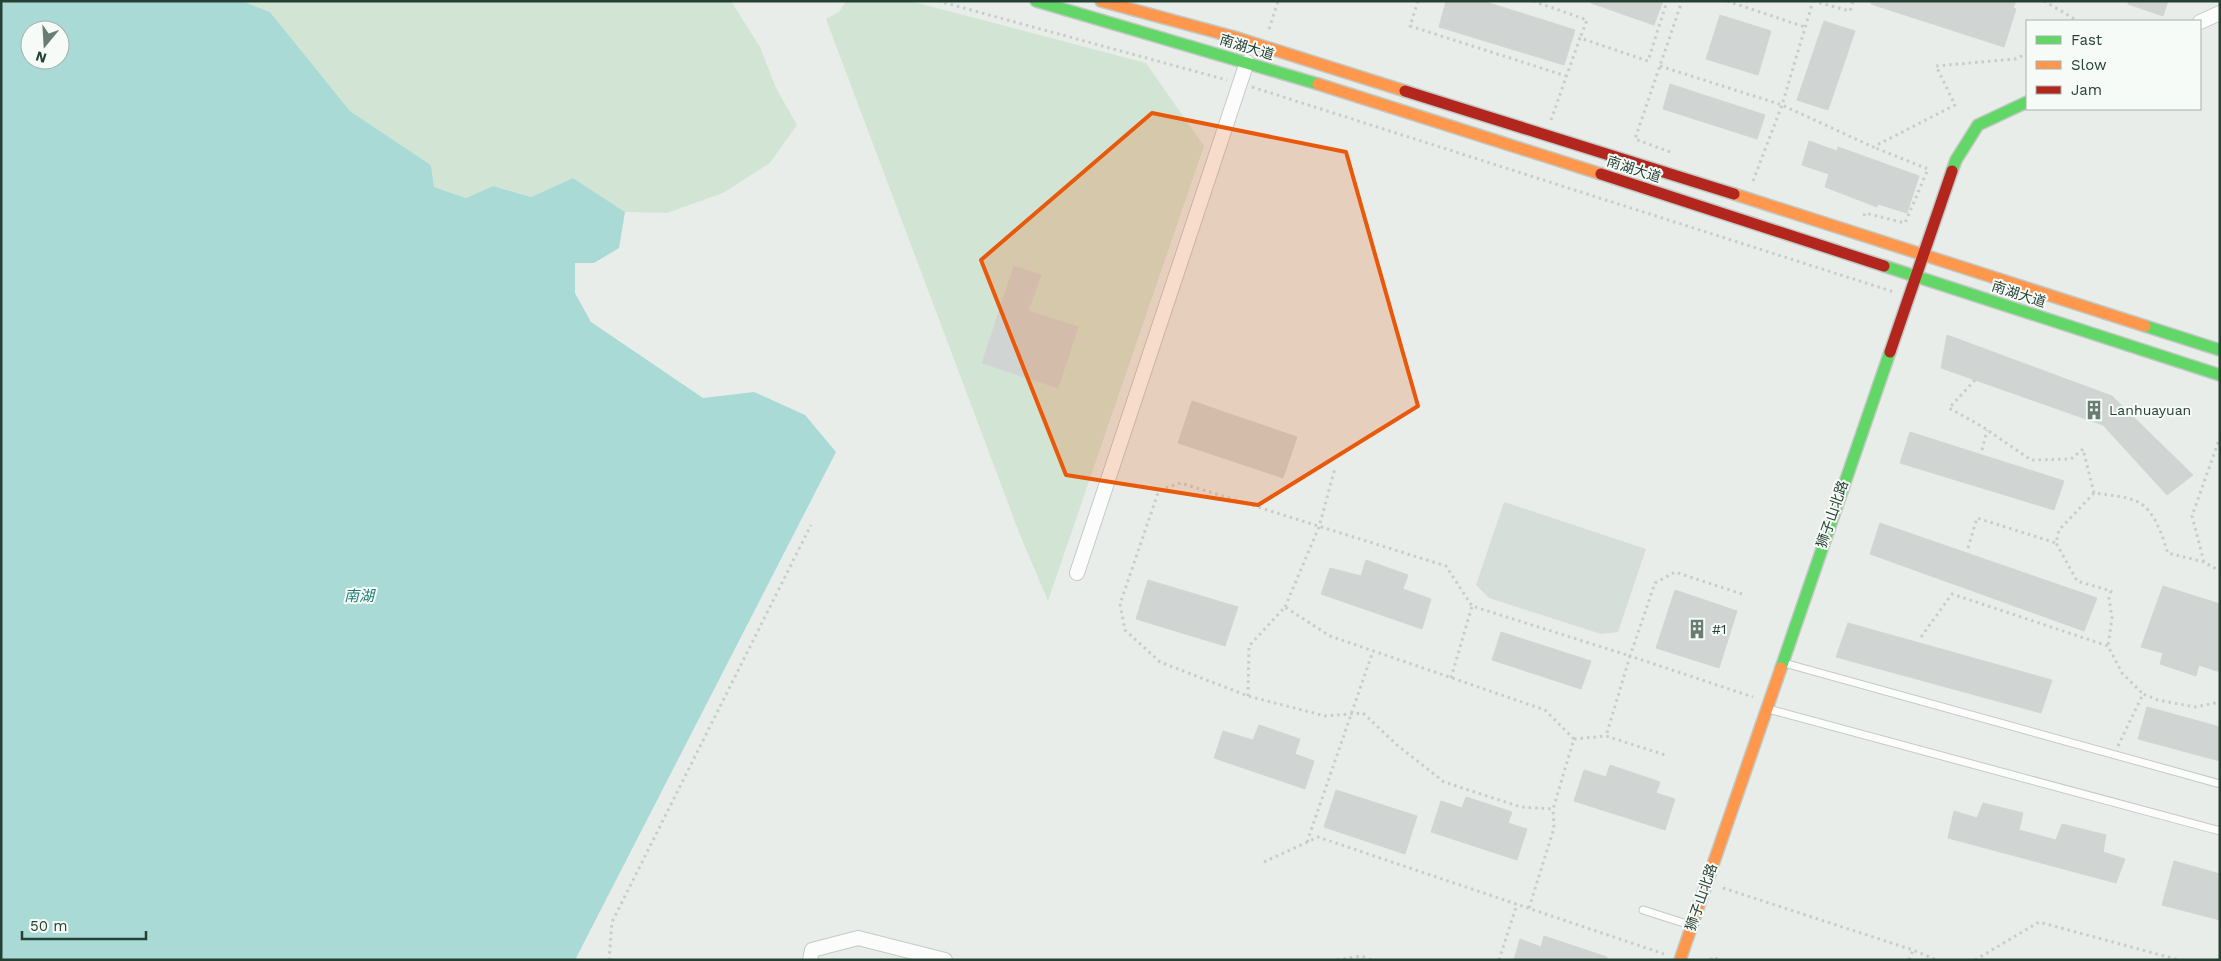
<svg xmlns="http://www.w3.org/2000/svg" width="2221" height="961" font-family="'Work Sans','Noto Sans SC',sans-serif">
	<rect width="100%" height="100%" fill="#e8edea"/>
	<path fill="#d6ded9" d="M1504,502L1646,549L1618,632L1601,634L1489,598L1476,585Z"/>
	<path fill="#d2e5d4" d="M242,1H731L760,47L776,88L797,125L770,163L723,193L667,213L625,212L573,178L531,197L493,186L466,198L434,187L431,165L350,111L270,12Z
		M846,1H910L1146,63L1204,146L1048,601L1020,535L826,19L839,12Z"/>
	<path fill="#aadad6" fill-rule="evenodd" d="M3,1H242L270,12L350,111L431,165L434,187L466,198L493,186L531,197L573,178L625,212L619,248L594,263H575V293L591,322L703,398L754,392L805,415L836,452L575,960H1V4ZM30,30H60V60H30Z"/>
	<path fill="#d0d5d3" stroke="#d0d6d2" d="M1446,1H1483L1575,30L1564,65L1439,27Z
		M1591,1H1663L1654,25L1591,3Z
		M1871,1H2016L2013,8L2016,9L2004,47L1871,4Z
		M2128,1H2168L2163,16L2128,4Z
		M1720,15L1771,31L1758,75L1706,59Z
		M1824,21L1855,31L1828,110L1797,100Z
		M1670,84L1765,115L1757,139L1663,109Z
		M1809,141L1837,151L1838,147L1919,176L1907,213L1878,204L1877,207L1825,187L1829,174L1802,165Z
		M1014,266L1041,275L1028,311L1078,327L1058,388L982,363Z
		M1947,335L2112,396L2193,475L2167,495L2103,425L1941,368Z
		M1192,401L1297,437L1283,478L1178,443Z
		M1910,432L2064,481L2054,510L1900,463Z
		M1880,523L2097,598L2084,631L1870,554Z
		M1366,560L1408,575L1403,589L1431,599L1422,629L1321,594L1330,568L1361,576Z
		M1148,580L1238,607L1225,646L1136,619Z
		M2163,586L2220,604V672L2199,665L2196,676L2160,664L2163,653L2141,647Z
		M1675,590L1737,611L1719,668L1656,648Z
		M1848,623L2052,680L2041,713L1836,657Z
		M1501,632L1591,661L1581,689L1492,660Z
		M2147,707L2220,727V761L2138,739Z
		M1259,725L1300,739L1295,754L1314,761L1305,789L1214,758L1223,731L1253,740Z
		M1610,765L1660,782L1656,793L1675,799L1665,830L1574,801L1584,770L1606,777Z
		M1336,790L1417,816L1405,854L1324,827Z
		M1466,797L1512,812L1508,823L1527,829L1517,860L1431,832L1441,801L1462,808Z
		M1983,803L2023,813L2019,830L2056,840L2062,824L2106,835L2103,852L2125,859L2116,883L1948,838L1954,811L1977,818Z
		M2174,861L2220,874V920L2162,905Z
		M1544,936L1607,957V960H1514L1520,939L1541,947Z"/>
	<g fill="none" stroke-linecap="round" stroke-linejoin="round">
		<defs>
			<path id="lane" d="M1784,663L2220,784
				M1768,709L2220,831
				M1643,910L1690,925"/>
			<path id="street" d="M2200,22L2220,13
				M1077,573L1247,62
				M810,960L812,950L858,938L945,960"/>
			<path id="fast" d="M1036,1L1318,84
				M1952,171L1956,160L1978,125L2027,102
				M1884,266L2220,375
				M2145,326L2220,350
				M1781,668L1890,352"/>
			<path id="slow" d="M1101,1L1234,37L1405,91
				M1318,84L1601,174
				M1734,194L2145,326
				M1680,960L1781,668"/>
			<path id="jam" d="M1405,91L1734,194
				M1601,174L1884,266
				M1890,352L1952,171"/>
		</defs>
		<use href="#lane" stroke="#c5cac7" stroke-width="9"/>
		<use href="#street" stroke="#c5cac7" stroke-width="16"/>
		<use href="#fast" stroke="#c1c9c5" stroke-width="14"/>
		<use href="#slow" stroke="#c1c9c5" stroke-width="14"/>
		<use href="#jam" stroke="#c1c9c5" stroke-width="14"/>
		<path stroke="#c7cec9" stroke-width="3" stroke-dasharray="2.5 4" stroke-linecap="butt" d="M938,1L1227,80
			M1418,1L1410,26L1566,76
			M1533,1L1587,20L1580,38
			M1727,1L1805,27
			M1813,1L1850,11L1853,1
			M2044,1L2078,21
			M1269,29L1278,1
			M1660,66L1782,105L1873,147L1955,105L1936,66L2015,59L2027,54
			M1252,87L1894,292
			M1551,120L1580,38L1648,61L1667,1
			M1670,152L1635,139L1682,1
			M1753,181L1782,105L1813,1
			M1864,216L1865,213L1905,223L1928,169L1873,147
			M1975,380L1949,408L1983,427L2031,460L2071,459L2083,449L2094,493C2108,495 2124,496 2136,501C2155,509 2162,536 2168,553L2204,562L2220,571
			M1982,450L1987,430
			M2094,493L2059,530L2056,543L2077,581L2111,591L2109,598L2112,618L2108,646
			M1968,548L1977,518L2056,543
			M2204,562L2192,516L2220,437
			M1742,594L1675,572L1655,583L1630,656L1753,697
			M1285,607L1319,527L1335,468
			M1921,637L1952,594L2108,646L2122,673L2143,694
			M1451,678L1472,606L1630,656L1606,736
			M1248,696L1249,646L1285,607L1330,636L1545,710L1574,739L1553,809L1521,807L1444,782L1397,745L1363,713L1325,716L1248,696L1160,662L1125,630L1120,604L1159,490L1181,483L1446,566L1472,606
			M1574,739L1606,736L1665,755
			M2118,746L2143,694L2158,700L2195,707L2220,702
			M1307,842L1373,651
			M1264,862L1318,837L1664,954
			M1723,888L1913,950L1937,960
			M1529,908L1554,828L1553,809
			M609,960L612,922L811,525
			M1337,960L1361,956L1372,960
			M1499,960L1517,904
			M1711,960L1712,957L1721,960
			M1909,960L1913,950
			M1975,960L2039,922L2179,960"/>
		<use href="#lane" stroke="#fcfcfc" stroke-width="7"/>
		<use href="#street" stroke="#fcfcfc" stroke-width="14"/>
		<use href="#fast" stroke="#63d668" stroke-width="11"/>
		<use href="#slow" stroke="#ff974d" stroke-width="11"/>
		<use href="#jam" stroke="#b3261e" stroke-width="11"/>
	</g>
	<path fill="#e8590c" fill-opacity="0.2" stroke="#e8590c" stroke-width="4" stroke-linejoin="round" d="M1152,113L1346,152L1418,406L1258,505L1066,475L981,260Z"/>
	<defs>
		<symbol id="building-bare" viewBox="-9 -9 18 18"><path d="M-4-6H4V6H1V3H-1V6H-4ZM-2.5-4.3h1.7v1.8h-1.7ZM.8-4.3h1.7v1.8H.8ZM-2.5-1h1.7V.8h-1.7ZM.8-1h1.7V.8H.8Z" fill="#697d73" stroke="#f7fbf8" stroke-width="2.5" paint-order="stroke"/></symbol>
	</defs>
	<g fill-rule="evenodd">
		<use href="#building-bare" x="2080" y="396" width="28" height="28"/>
		<use href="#building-bare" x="1683" y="615" width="28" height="28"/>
	</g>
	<g text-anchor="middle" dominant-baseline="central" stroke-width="4" stroke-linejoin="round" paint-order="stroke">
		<g font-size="14" fill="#254133" stroke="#f7fbf8">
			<text transform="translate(1247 47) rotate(17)">南湖大道</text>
			<text transform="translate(1634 169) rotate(18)">南湖大道</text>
			<text transform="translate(2019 294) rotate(18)">南湖大道</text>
			<text transform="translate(1832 514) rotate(-71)">狮子山北路</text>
			<text transform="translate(1701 897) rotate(-71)">狮子山北路</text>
		</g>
		<g font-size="14" fill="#254133" stroke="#f7fbf8" text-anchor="start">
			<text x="2109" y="410">Lanhuayuan</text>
			<text x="1712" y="629">#1</text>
		</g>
		<g font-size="15" font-style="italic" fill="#1f7d79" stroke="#f7fbf8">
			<text x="359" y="596">南湖</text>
		</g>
	</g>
	<rect width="2221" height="961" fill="none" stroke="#254133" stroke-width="5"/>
	<rect x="2026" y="20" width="175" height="90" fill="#f7fbf8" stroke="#a3b1a9"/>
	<rect x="2036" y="36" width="25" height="8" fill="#63d668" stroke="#a3b1a9"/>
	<text x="2071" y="45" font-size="15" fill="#254133">Fast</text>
	<rect x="2036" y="61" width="25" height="8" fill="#ff974d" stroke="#a3b1a9"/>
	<text x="2071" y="70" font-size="15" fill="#254133">Slow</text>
	<rect x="2036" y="86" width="25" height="8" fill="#b3261e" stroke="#a3b1a9"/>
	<text x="2071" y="95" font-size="15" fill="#254133">Jam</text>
	<g transform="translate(45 45) rotate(198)"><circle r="24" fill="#f7fbf8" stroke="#a3b1a9"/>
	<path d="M0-4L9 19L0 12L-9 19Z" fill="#697d73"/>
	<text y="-8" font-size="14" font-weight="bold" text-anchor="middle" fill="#254133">N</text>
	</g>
	<path d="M22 931v8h124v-8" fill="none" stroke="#254133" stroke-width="2.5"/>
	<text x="30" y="931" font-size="15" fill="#254133" stroke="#f7fbf8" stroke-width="4" paint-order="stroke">50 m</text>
</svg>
